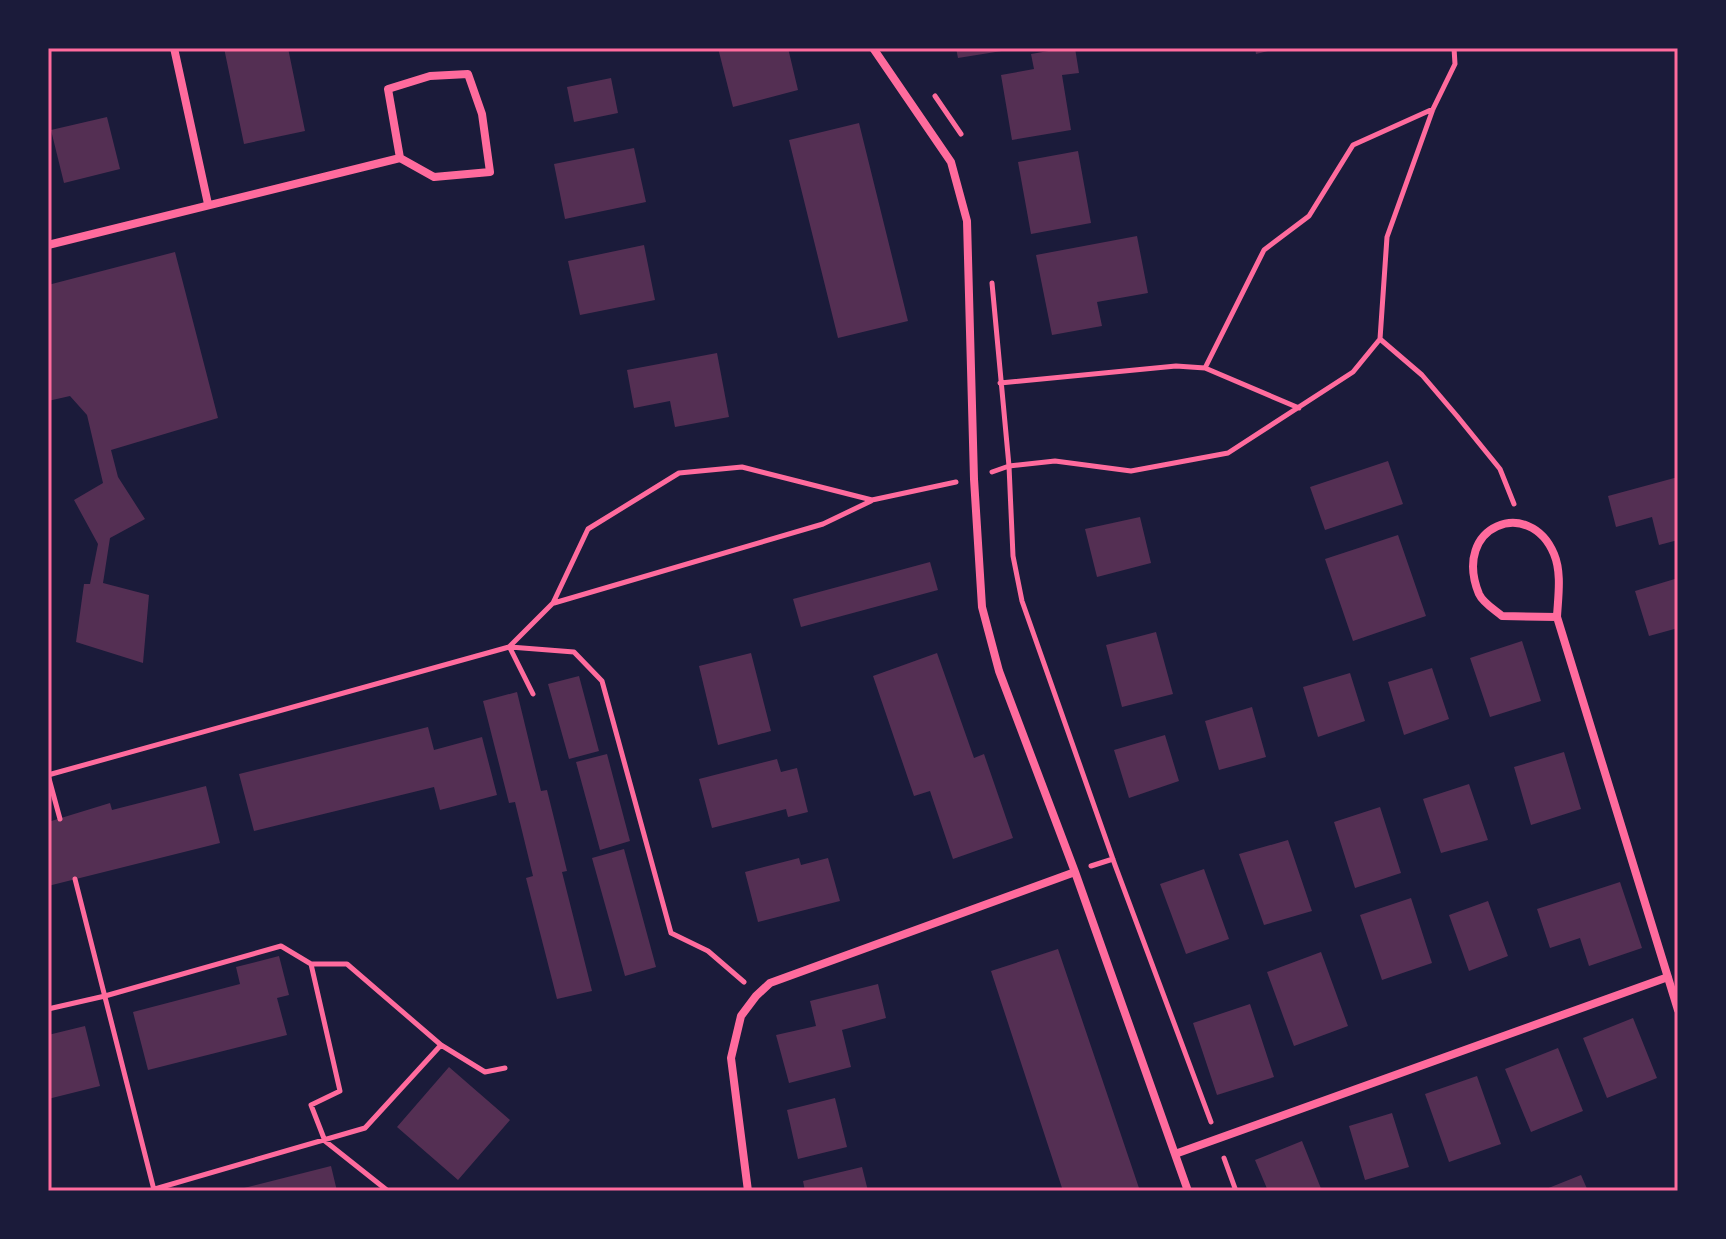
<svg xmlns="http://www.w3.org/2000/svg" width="1726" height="1239" font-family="Arial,sans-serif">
	<rect width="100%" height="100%" fill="#1b1b3a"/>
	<path fill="#542f53" d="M224,48H288L305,131L244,144Z
		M718,48H788L798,90L733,107Z
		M956,48H1008V50L958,58Z
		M1066,48H1075L1079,73L1062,75L1071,130L1012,140L1001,75L1034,69L1031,54Z
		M1255,48H1276V49L1256,54Z
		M611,78L618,113L574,122L567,87Z
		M107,117L120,169L64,183L51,130Z
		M859,123L908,321L838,338L789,140Z
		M634,148L646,202L565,219L554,164Z
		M1078,151L1091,223L1031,234L1018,162Z
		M1137,236L1148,293L1097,302L1102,326L1052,335L1036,255Z
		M644,245L655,300L580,315L568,261Z
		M175,252L218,418L111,450L118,477L145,519L110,538L103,583L149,595L143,663L76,642L84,584H90L98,544L74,500L103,483L87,415L70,396L48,401V285Z
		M717,353L729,417L675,427L670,401L634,408L627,370Z
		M1388,461L1403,504L1325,530L1310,487Z
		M1678,477V540L1659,545L1652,517L1616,527L1608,496Z
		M1140,517L1151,563L1097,577L1085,529Z
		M1398,535L1426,616L1353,641L1325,559Z
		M930,562L938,590L801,627L793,599Z
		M1678,578V628L1649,636L1635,591Z
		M1156,632L1173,694L1122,707L1106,645Z
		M1522,641L1541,701L1490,717L1470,658Z
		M751,653L771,731L718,745L699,666Z
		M937,653L974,758L984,754L1013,838L953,859L930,791L914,796L873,676Z
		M1432,668L1449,719L1404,735L1388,682Z
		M1350,673L1365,721L1318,737L1303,687Z
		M579,676L599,751L569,759L548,684Z
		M517,692L541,791L547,790L567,871L562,872L592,991L557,999L526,878L533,876L515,802L509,803L483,701Z
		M1252,707L1266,757L1219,770L1205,721Z
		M428,727L434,750L482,737L497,795L440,810L434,787L254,831L239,774Z
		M1165,735L1179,781L1129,798L1114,750Z
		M1564,752L1581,809L1531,825L1514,767Z
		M607,754L630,841L600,850L576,762Z
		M777,759L781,772L797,768L808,812L788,817L786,809L712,828L699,779Z
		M1469,784L1488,840L1441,853L1423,799Z
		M206,786L220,843L48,886V822L110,803L112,810Z
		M1380,807L1401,873L1355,888L1334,822Z
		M1288,840L1312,911L1264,925L1239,854Z
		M624,849L656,967L625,976L592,858Z
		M799,858L801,865L828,858L840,901L758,922L745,872Z
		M1204,869L1229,939L1186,954L1160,884Z
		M1620,882L1642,948L1589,966L1580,938L1550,948L1537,909Z
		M1411,898L1432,963L1382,980L1360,915Z
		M1488,901L1508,956L1469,971L1449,915Z
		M1058,949L1140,1191H1063L991,971Z
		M1321,952L1348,1026L1294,1046L1267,972Z
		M279,956L289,995L277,998L287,1035L148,1070L133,1012L240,984L236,967Z
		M878,984L886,1018L842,1030L851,1067L789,1083L776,1035L816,1026L810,1001Z
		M1250,1004L1274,1077L1217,1095L1193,1023Z
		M1633,1018L1657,1078L1607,1098L1583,1038Z
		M85,1026L100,1086L48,1099V1035Z
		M1558,1048L1583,1111L1531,1132L1505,1069Z
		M449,1067L510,1120L458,1180L397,1127Z
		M1477,1076L1501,1144L1449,1162L1425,1094Z
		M835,1098L847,1147L798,1159L787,1110Z
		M1392,1113L1409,1167L1365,1180L1349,1126Z
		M1302,1141L1322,1191H1268L1255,1160Z
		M331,1166L337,1191H237L236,1190Z
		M862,1167L868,1191H805L803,1181Z
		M1581,1175L1588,1191H1541Z"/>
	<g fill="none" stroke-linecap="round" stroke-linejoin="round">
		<path stroke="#ff6b9d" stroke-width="5" d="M1454,48L1455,64L1433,109L1387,237L1380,339L1422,375L1457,416L1500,469L1514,504
			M935,96L961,134
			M992,283L1009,466L1013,556L1022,601L1115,865L1211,1122
			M1205,368L1299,408
			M1000,383L1176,366L1205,368L1264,250L1309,216L1353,145L1433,109
			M992,472L1009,466L1055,461L1131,471L1228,453L1353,372L1380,339
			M554,603L823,524L871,501
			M510,647L574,652L602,681L671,933L708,951L744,982
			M510,648L533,694
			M48,775L509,647L553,603L588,529L679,473L742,467L872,500L956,482
			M48,775L60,819
			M1091,866L1113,859
			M75,879L154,1190
			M311,964L340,1091L311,1105L325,1141L388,1191
			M48,1009L105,996L281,946L311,964H347L441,1045
			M1224,1158L1236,1191
			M148,1191L365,1128L441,1045L485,1072L505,1068"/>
		<path stroke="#ff6b9d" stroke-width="8" d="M174,48L208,204
			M873,48L951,162L967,221L974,479L982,607L999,671L1075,872L1188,1191
			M48,245L400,158L434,177L490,172L482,114L468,74L430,76L388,89L400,158
			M1557,617L1502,616C1495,610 1483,603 1479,594C1451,525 1530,496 1554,554C1562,573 1558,597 1557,617L1678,1010
			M1175,1154L1668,977
			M748,1191L731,1058L741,1016L756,996L770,983L1075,872"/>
	</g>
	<rect width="1726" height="1239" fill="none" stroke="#1b1b3a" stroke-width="100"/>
	<rect x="50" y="50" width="1626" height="1139" fill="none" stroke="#ff6b9d" stroke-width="3"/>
</svg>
